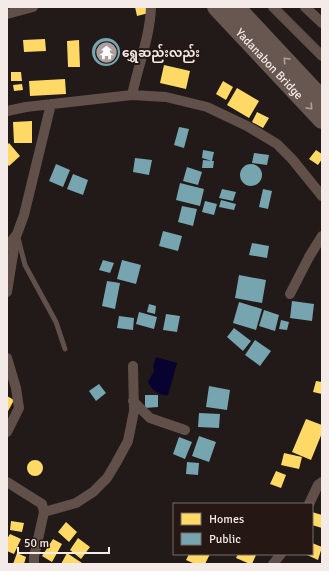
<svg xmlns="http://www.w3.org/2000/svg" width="329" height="571" font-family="Signika,'Noto Sans Myanmar',sans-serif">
	<rect width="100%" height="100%" fill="#211a18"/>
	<path fill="#070230" d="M156,357L177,363L168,395C160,397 151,389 148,382L154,371L153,366Z"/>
	<path fill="#ffd966" d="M135,7H148L149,13L137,16Z
		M45,39L46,51L24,52L23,40Z
		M79,40L80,67H68L67,41Z
		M164,65L190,71L186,89L160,83Z
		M11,72H21L22,81H11Z
		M65,79L66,94L30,96L29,81Z
		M223,81L233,87L226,100L216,94Z
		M22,84L23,90L14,91L13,85Z
		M237,88L259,101L249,118L227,105Z
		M257,112L269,118L263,128L252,122Z
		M32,121V143H14L13,122Z
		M9,143L20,156L9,166L7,164V145Z
		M316,150L322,154V159L318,165L309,159Z
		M316,381L322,382V394L313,392Z
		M7,396L14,400L7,413Z
		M306,419L322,425V433L311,460L292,452Z
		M284,453L302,457L299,469L281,465Z
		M27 468a8 8 0 1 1 16 0a8 8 0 1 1-16 0Z
		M276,471L286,475L281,488L270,484Z
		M312,512L322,515V528L312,525Z
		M11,521L24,523L22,532L10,530Z
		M66,522L77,532L69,542L58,532Z
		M10,534L21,539L14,554L7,551V539Z
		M78,538L90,547L81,559L70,550Z
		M53,539L62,544L52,562L42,556Z
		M312,543L322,547L318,560L305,554H312Z
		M17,553L26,557L24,564H13Z
		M67,553L82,563V564H61Z
		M189,554H210L205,564H195L186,560Z
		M238,554H254L256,555L252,564H250L236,558Z"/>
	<path fill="#76a5af" d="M92 52a14 14 0 1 1 28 0a14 14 0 1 1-28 0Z
		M179,127L189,129L184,148L174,145Z
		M203,150L214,152L212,161L202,158Z
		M254,153L269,155L267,165L252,163Z
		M135,158L152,160L149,175L133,172Z
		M203,160L214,161L213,168H202Z
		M56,164L70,170L63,187L49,181Z
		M240 175a11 11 0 1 1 22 0a11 11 0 1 1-22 0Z
		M187,167L202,172L198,185L183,181Z
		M73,174L88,180L83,195L67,189Z
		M180,183L204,189L200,206L176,200Z
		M222,189L236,192L233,201L219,198Z
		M263,189L272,191L268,209L259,207Z
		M221,200L236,204L234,210L219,207Z
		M205,201L217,204L214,215L202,212Z
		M182,206L197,209L193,226L178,222Z
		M163,231L182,236L178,251L159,246Z
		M252,243L269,246L267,258L249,255Z
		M103,260L114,263L110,273L99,270Z
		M122,260L141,265L136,284L117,279Z
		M239,275L266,280L262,303L235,298Z
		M107,281L120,283L115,309L102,306Z
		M292,301L314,304L312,321L290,318Z
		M239,302L262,309L256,330L233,323Z
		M149,304L156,306L155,314L147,312Z
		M264,310L279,315L275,331L259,326Z
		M139,312L157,317L154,329L136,324Z
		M166,314L180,316L177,332L163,330Z
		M119,316L134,318L133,330L117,328Z
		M281,320L289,322L287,330L279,329Z
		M234,328L251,341L243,351L227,337Z
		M255,340L271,351L260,366L245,355Z
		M99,384L106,393L96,401L89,391Z
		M209,386L230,390L227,410L206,407Z
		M145,395H158V407L145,408Z
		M199,413L220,414L219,428L198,427Z
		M199,436L216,442L209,462L192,456Z
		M179,437L192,442L185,459L173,454Z
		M187,462L199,463L198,475L186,474Z"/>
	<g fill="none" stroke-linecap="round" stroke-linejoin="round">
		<path stroke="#614f49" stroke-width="5" d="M18,238L25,265L56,322L65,349"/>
		<path stroke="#614f49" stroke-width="10" d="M273,7L322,56
			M305,7L322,23
			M7,14L33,7
			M132,95C138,66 150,37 151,7
			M7,111L26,107L132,95L166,97L207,107L247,126L277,144L292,159L322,196
			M7,247L17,234L24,215L51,104
			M7,292L16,236
			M290,294L309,257L322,236
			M7,358L16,388L19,408L7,432
			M133,401L150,418L185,430
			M7,482L42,504L44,512L34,557V564
			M309,504L318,485L322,482
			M44,512L76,503L93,492L107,478L116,463L128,441L134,411L133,366
			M273,564L281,554"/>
		<g stroke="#685651" stroke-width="18">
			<path id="s1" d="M216,7L322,120"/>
			<path d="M236,7L322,99"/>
		</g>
	</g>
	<defs><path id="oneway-chevron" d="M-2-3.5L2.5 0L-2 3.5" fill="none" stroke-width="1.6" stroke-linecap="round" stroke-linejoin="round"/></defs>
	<g stroke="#aea09c">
		<use href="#oneway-chevron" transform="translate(286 60) rotate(-133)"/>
		<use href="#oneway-chevron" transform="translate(310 107) rotate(47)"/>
	</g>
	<defs>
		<symbol id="temple-disc" viewBox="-11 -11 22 22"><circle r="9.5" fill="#aaa19f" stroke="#251814"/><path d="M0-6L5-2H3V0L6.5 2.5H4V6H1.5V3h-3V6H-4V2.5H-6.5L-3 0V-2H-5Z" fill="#fff"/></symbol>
	</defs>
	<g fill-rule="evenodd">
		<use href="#temple-disc" x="94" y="40" width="25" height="25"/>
	</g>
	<g text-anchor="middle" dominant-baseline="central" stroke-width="4" stroke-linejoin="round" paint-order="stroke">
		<g font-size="12" font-weight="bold" fill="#f4eae7" stroke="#251814" text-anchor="start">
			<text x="122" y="53">ရွှေဆည်းလည်း</text>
		</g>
		<g font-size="12" fill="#f4eae7" stroke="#251814">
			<text stroke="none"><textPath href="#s1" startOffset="78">Yadanabon Bridge</textPath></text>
		</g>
	</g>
	<rect width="329" height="571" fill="none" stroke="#f4eae7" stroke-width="16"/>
	<rect x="173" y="503" width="140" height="52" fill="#251814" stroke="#786c68"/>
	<rect x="181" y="513" width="20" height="12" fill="#ffd966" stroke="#786c68"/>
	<text x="209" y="523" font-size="12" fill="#f4eae7">Homes</text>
	<rect x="181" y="533" width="20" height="12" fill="#76a5af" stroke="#786c68"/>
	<text x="209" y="543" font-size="12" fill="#f4eae7">Public</text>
	<path d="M18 547v6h91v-6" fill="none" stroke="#f4eae7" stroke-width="2"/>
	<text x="24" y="547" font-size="12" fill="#f4eae7" stroke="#251814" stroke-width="3" paint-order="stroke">50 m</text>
</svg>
